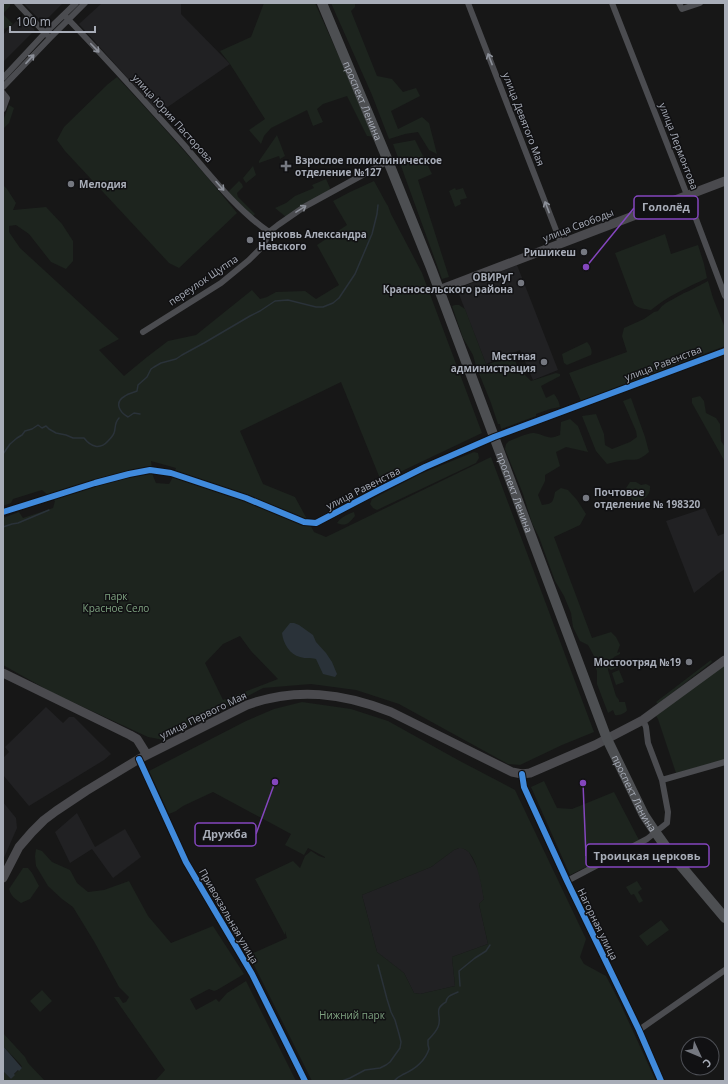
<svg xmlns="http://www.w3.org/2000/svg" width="728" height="1084" font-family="'Open Sans',sans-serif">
	<rect width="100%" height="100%" fill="#171717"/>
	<path fill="#212123" d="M23,3H63L43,23Z
		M102,3H181V14L230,64L159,113L79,24Z
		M21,16L35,30L3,62V35Z
		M517,265L558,370L533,380L520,350L486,364L457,289Z
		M705,508L718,536L725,533V569L719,573L694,593L666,521Z
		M46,707L63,723L69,717H74L111,754L104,760L29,806L3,775V758L9,752L5,747Z
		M3,802L16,818L17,828L3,860Z
		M77,813L95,847L125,829L141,857L113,878L92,849L70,863L55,832Z
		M459,848H463L469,852L479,871L484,899L479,904L488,944L452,957L455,986L420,994L414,993L404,973L377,952L362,895L431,867L454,850Z"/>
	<path fill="#1d241e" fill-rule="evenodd" d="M3,3H10V6L3,14L13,24L3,30Z
		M264,3H315L375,137L367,136L347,96L323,104L317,109L323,122L313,126L307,110L271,128L264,136L261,144L249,130L265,119L230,64L220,51L251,37Z
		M331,3H355V7L351,11L377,76L392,79L403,92L416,88L420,96L391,111L398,129L422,117L429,123L437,154L429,150L418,132L405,134L389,139L372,95Z
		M117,77C158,121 199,166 237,213L179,268L169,263L65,151L57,140L64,127L108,84Z
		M9,105L14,108L9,123L4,128L3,133V121Z
		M277,135L285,156L280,159L279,156L259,163V161Z
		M415,140L432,174L418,180L449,277L442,279L393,144Z
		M253,166L256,175L246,183L244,180L243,178Z
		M326,179L330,188L329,190L286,217L275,208L286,203L295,196L314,188L312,185Z
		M239,181L242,184L243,187L237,193L238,197L255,214L252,217L228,192Z
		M374,181L386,203L388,206L391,214L422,273L482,433L381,481L341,382L240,431L263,484L295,497L314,532L326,537L491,457L594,732L562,745L520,765L508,764L399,704L356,690L311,684L263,688L164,740L148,737L53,693L3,665V518L19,512L23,518L53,508L55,501L42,490L13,499L11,503L3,506V185L7,189L16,203L13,210L46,207L62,224L73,241V261L66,269L51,262L29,234L16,225L9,226V232L20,248L119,339L99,350L124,376L147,357L168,341L196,335L252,290L260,299L267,297L276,292L305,291L316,299L339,285L317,245L347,225L333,201L350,192ZM151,461L176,468L173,477L169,484L156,483L153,476ZM240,636L251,651L278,679L223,700L205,663L223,644Z
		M455,188L456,190L463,188L467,198L460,200L461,204L455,207L449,191Z
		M665,234L671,254L698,245L704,264L707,278C688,287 668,296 651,310C645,309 639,309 634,304L615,253Z
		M708,281L713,298L725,328V346L581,401L569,373L627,352L622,336L624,328L644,319L654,312L658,311L662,306L666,303L684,293L689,291Z
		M455,305H459L465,309L486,364H489L508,357L509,359L514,357L518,368L531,381L556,373L560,374V376L541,386L546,398L554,394C558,399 559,402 560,407L550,409L536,414V416L501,429L500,424H498L491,403L476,366L473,355L463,338L452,306Z
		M587,342C590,345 593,351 591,355L567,365L564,363L562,354Z
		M700,396L704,401L706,413L716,418L720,424L721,441L725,447V462L692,403V398Z
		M631,398L645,437L649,452C637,462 637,459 624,460C618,461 612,463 607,464L596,451L582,416L596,414L604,434L605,445L612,449L630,442L637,437L636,431L623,401Z
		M570,419L578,426L588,452L566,447L556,452L560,466L545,475V481L538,495L542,505C552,504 553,503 555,492L561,488L568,490L577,500L586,514L580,525L554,537L592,638L611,632L616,637L620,645L617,653L620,652V654L614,657L609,664L623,659L624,665L611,670L608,668V670L616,696L619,700V702H625L627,710C626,713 619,716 615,715L613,710L608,713L597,684V671L594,664L595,658L588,645L580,641L573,627L571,613L564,596L555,581L539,537L532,523L523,494L505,449L506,444L509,441C514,439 530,432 534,433C544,434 548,441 560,435L561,422Z
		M474,452L478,453L479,458L476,463L377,510L373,508L370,504L372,499L420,474Z
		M630,482H636L641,485L646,484L650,486C651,496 644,499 636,503L632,499L626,488Z
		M354,512L355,516C349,523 346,527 337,523C341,517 348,514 354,512Z
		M711,660L712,662L658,704L656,702Z
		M725,663V760L676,773L658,719L656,716Z
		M619,670L624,682L616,685L612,673Z
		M302,702L351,709L388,721L458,760L515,790L586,939L580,957L584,964L606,976L620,1003L656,1081H312L249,955L287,938L285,931V935L255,879L293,861L300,868L305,856L311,851L319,856L325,858V857L308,848L304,855L285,845L291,834L213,792L183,806L176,811L169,814L149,771L246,721L274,709ZM459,848C477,847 481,886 484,899L479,904L488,944L452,957L455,986L420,994L414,993L404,973L377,952L362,895L431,867L454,850Z
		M544,781L557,808L572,809L614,792L639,840L570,875L531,787Z
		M36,849L42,851L52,862L70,870L77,883L88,892L104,890L129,881L148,916L171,943L213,926L244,974L217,990L214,991L209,989L190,999L196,1010L216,999L219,1002L227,993L246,981L296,1081H155L165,1070L114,997H119L123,1003L126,1002L129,997L119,987L95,943L73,907L62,899L48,886L36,866L35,856Z
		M23,868H28L32,873L39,886L30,899L21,903C15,899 11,896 9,889Z
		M637,881L642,889L638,892L643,901L639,903L634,894L631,895L626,887Z
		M661,920L669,930L647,946L639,936Z
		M42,990L52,1001L40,1012L30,1001Z
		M3,1033L25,1057L28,1063L45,1081H3V1071L11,1079C14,1074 17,1071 22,1068L21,1065L3,1046Z"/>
	<path fill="#2a3239" d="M290,623H294L299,625L313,635L316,642L326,653L332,662L337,674L335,677L323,674L316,659C310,657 306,659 300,657C290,655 283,643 282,633Z
		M3,1046L22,1068L19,1071L18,1070L14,1074L15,1075L11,1079L3,1071Z"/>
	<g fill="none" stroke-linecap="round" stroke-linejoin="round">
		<path stroke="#2a3239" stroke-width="1.5" d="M140,414L134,413L128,417C119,412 114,402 125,396C129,393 133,393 137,391L138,385L147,377L151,369L154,367L161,363L176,359L182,355L204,343L250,316L260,311L275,301L288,300L316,307H323L333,303L339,298L355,274L372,234L377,214L378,205
			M3,454L10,444L17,438L22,435L25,431L32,429L38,425L42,428L46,426L49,429L56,433L66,435L73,438H84C91,447 100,450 108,441C110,439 113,436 114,433C116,428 114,423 119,418
			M3,527L12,524L18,523L49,510
			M460,986L459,971L475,958L486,951L490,945
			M342,1081L350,1078L365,1070L380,1068L386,1065L390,1062L400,1048L401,1042L399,1034L395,1020L391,1012L387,999L378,965
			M394,1081C397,1077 400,1076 404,1074C415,1069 425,1061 429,1049L428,1045V1040C432,1036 436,1032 438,1027C443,1016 432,1010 446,1002C447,995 452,995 458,992"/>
		<path stroke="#4b4c50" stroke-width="6" d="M17,3L47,35
			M468,3L561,243
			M612,3L687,195L725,296
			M679,3L682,9L700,3
			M64,15C105,57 144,101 184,145C210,175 236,209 269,232
			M3,78L45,33L76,3
			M3,87L50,38L85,3
			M3,93L7,98L3,109
			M143,332L221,283L249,260L263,246L269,232L278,225L304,207L388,161
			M3,512L95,483L129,474L150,470L171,473L246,498L304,522L316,523L379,490L425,467L494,437L725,351
			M643,720L646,727L648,743L662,780
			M139,759L186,862L252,974L305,1081
			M522,774L524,787L529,798L567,881L639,1030L661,1081
			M567,881L647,839L667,823L668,812L662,780L725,762
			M639,1030L725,970"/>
		<path stroke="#4a4a4e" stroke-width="9" d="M439,290L725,181
			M3,673L130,735L137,739L147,755
			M3,878L19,847L32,832L44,820L56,811L86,791L139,759L247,705C296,687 343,693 391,712L512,772L522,774L530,773L595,745L643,720L725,660"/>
		<path stroke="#4d4f52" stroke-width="10" id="s1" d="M322,3L388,161L431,268L607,739L644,815L656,833L671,854L725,918"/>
		<defs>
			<path id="cycleway" d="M3,512L95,483L129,474L150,470L171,473L246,498L304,522L316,523L379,490L425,467L494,437L725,351
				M139,759L186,862L252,974L305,1081
				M522,774L524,787L529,798L567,881L639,1030L661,1081"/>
		</defs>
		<use href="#cycleway" stroke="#111113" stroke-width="8"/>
		<use href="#cycleway" stroke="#408adc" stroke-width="6"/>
	</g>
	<defs><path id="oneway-shaft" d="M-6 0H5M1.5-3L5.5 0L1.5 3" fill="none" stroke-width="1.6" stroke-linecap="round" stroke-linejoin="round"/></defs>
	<g stroke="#8c9099">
		<use href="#oneway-shaft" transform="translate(95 48) rotate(46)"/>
		<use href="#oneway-shaft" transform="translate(30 59) rotate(-47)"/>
		<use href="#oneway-shaft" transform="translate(490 59) rotate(-111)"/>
		<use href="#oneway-shaft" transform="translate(220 186) rotate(48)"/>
		<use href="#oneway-shaft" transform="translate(547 207) rotate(-111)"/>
		<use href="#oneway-shaft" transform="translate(301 209) rotate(-32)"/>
	</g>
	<g fill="#757880" stroke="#111113" stroke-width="1.5">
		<path d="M284 160h4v4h4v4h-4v4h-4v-4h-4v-4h4z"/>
		<circle cx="71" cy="184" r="4"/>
		<circle cx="250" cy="240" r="4"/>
		<circle cx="584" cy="252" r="4"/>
		<circle cx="521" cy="283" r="4"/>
		<circle cx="544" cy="362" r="4"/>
		<circle cx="586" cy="498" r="4"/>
		<circle cx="689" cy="662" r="4"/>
	</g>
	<g text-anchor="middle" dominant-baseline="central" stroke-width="3" stroke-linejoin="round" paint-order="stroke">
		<g font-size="10" fill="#a8adb8" stroke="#111113">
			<text stroke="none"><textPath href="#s1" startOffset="106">проспект Ленина</textPath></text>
			<text transform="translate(173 118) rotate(48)">улица Юрия Пасторова</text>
			<text transform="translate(524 119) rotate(69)">улица Девятого Мая</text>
			<text transform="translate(679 146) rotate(69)">улица Лермонтова</text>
			<text transform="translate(578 225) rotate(-21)">улица Свободы</text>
			<text transform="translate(203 280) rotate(-34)">переулок Щуппа</text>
			<text transform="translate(663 363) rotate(-21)">улица Равенства</text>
			<text transform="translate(363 488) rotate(-27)">улица Равенства</text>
			<text stroke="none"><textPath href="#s1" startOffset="526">проспект Ленина</textPath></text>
			<text transform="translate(203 715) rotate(-26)">улица Первого Мая</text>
			<text stroke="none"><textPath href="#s1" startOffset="850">проспект Ленина</textPath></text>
			<text transform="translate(229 916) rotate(60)">Привокзальная улица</text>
			<text transform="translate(598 924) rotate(64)">Нагорная улица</text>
		</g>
		<g font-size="10" font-weight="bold" fill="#a8adb8" stroke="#111113" text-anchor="start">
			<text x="295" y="160">Взрослое поликлиническое<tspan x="295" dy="12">отделение №127</tspan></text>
			<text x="79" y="184">Мелодия</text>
			<text x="258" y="234">церковь Александра<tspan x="258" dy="12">Невского</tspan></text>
			<text x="576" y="252" text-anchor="end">Ришикеш</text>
			<text x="513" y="277" text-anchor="end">ОВИРуГ<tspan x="513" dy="12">Красносельского района</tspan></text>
			<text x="536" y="356" text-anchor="end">Местная<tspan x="536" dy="12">администрация</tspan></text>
			<text x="594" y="492">Почтовое<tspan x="594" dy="12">отделение № 198320</tspan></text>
			<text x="681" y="662" text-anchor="end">Мостоотряд №19</text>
		</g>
		<g font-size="10" fill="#7fa381" stroke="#111113">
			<text x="116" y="596">парк<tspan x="116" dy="12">Красное Село</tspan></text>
			<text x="352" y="1015">Нижний парк</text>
		</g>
	</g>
	<path fill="none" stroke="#8446be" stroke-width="1.5" d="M586 267L634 208M275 782L256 834M583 783L586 856"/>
	<g fill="#8446be" stroke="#111113" stroke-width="1.5">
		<circle cx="586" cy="267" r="4"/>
		<circle cx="275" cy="782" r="4"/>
		<circle cx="583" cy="783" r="4"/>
	</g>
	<g fill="#111113" stroke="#8446be" stroke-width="1.5">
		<rect x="634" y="196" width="64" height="23" rx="4"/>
		<rect x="195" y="823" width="61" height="23" rx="4"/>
		<rect x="586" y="844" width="123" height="23" rx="4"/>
	</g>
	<g font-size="11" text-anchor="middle" font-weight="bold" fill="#a8adb8">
		<text x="666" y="211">Гололёд</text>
		<text x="225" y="838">Дружба</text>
		<text x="647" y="860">Троицкая церковь</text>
	</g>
	<rect width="728" height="1084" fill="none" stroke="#a8adb8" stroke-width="8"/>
	<g transform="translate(700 1056) rotate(134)"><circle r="19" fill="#111113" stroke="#4d4f55"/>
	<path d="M0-3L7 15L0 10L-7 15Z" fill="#757880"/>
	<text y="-6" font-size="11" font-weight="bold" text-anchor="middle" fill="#a8adb8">С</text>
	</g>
	<path d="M10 26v6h85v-6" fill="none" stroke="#a8adb8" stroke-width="2"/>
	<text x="16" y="26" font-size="12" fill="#a8adb8" stroke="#111113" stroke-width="3" paint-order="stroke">100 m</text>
</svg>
